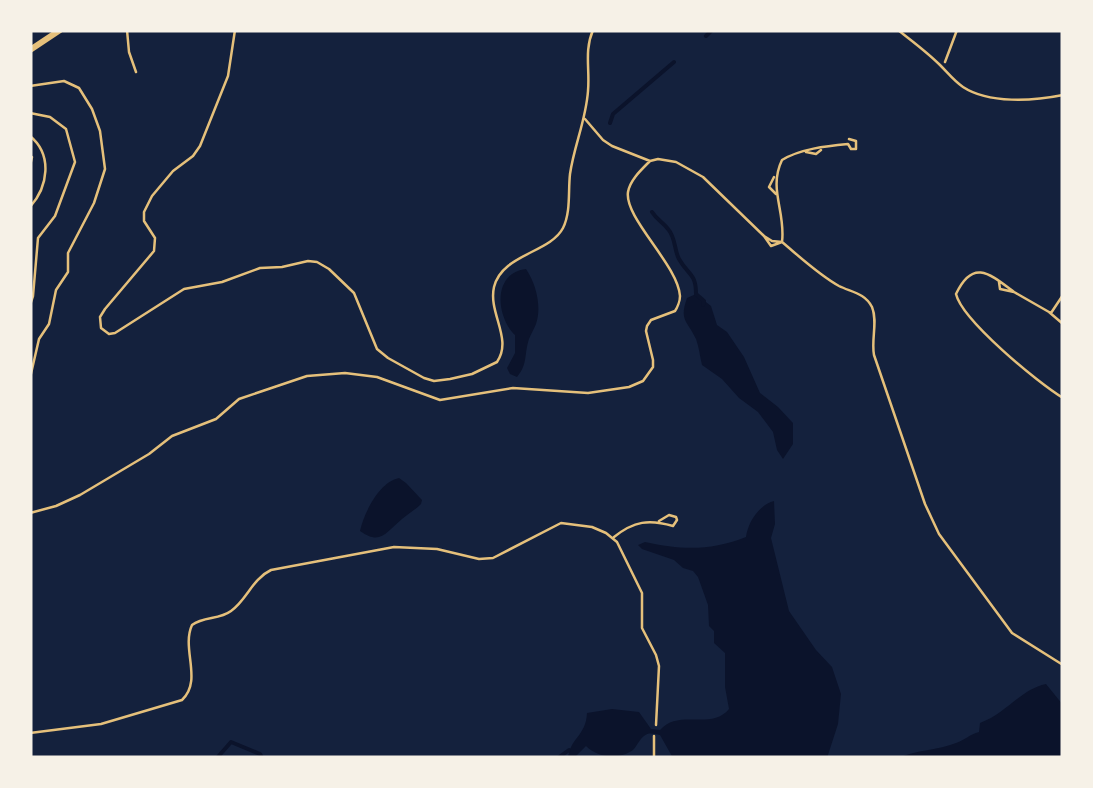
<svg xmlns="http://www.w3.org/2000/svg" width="1093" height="788" font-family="'Golos Text',sans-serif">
	<rect width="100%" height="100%" fill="#14213d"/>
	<path fill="#0b132b" d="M526,269C536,284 542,306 536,324C534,329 531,334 529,339C524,354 528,364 517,377L510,374L507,368L515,353V335C496,317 492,273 526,269Z
		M696,294L711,306L717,325L727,332L744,357L760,393L778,407L793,423V444L783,459L777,450L773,432L758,412L739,398L722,379L702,365C700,357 699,347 696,339C687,320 679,321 687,298Z
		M399,478L406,483L422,500L421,504C415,510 408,514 402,519C386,532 381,546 360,531C364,513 379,482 399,478Z
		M774,501L775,524L771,538L789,611L816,650L832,667L841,694L838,724L827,758H673L660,735C654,734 649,732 644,736C639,740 637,746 633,750C619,760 598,758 586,746L574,758H568C570,738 586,736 587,713L612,709L639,712L651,729L660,730C679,708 711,731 729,709L725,687V653L714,643V631L709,626L708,605L698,577L693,571L683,568L674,560L642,549L638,545L645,542C682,550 710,551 746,537C748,522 759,505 774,501Z
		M1046,684L1063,705V754L1056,758H899C915,750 939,750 956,743C965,740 970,734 979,732L980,723C1007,713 1021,689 1046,684Z"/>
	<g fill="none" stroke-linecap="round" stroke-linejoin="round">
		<path stroke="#0b132b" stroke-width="4" d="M706,36L712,30
			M610,123L613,114L674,62
			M652,212C657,220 663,222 668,229C676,238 674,250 679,259C688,275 696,273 696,294L704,301L703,305
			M217,758L231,742L260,754L262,758
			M558,758L569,750"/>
		<path stroke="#e5c07b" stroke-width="2.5" d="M30,86L64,81L79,88L92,109L100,131L105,169L94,203L68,253V272L56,290L49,324L39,339L30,378
			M30,113L50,117L66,129L75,162L55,216L38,238L33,296L30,305
			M30,136C53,155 48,187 30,207
			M30,156L32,157L30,166"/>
		<path stroke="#e5c07b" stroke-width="2.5" d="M127,30L129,52L136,72
			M235,30L228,76L200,146L193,156L173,171L152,196L144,212V221L155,238L154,251L105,309L100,317L101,328L109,334L115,333L184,289L222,282L260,268L282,267L308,261L317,262L329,269L354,293L377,349L388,358L424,378L434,381L450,379L472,374L497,362C513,339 488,313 494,287C502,254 550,253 563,228C571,212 568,191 570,174C574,146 586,120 588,91C590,69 584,51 593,30
			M898,30C912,41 927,52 940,65C948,73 954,81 963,87C989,104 1033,101 1063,95
			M945,62L957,30
			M585,119L603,140L612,146L650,161L658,159L676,162L703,177L764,236L771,246L782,242L772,241L764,236
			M849,139L856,141V149H851L848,144C826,146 800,149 782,160C768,189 786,212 782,242C800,257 819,275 839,286C851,292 865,293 872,307C878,322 871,339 874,355L925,504L939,534L1012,633L1063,665
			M806,152L816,154L821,150
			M774,177L769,187L776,194
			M999,282L1000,289L1014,292L1049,312L1063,324
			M1014,292C990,274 973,258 956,294C962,320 1038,383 1063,398
			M1051,313L1063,295
			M30,513L56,506L80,495L149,454L172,436L216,419L239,399L307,376L345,373L377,377L440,400L513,388L588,393L629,387L643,381L653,367V360L646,331L647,326L651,320L675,311C677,308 680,301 680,296C678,265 624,218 628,192C630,180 641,170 650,161
			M614,537C634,521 649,519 673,526L677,520L676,517L669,515L659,521
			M30,733L101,724L182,700C203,680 181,649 192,625C204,616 219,620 231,611C247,600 252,579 271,570L394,547L437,549L479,559L493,558L561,523L592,527L606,533L617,542L642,593V628L656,655L659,666L656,725
			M654,758V736"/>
		<path stroke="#e5c07b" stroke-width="6" d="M30,50L60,30"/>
	</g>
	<rect width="1093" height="788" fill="none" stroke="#f6f1e7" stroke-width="65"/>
</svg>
